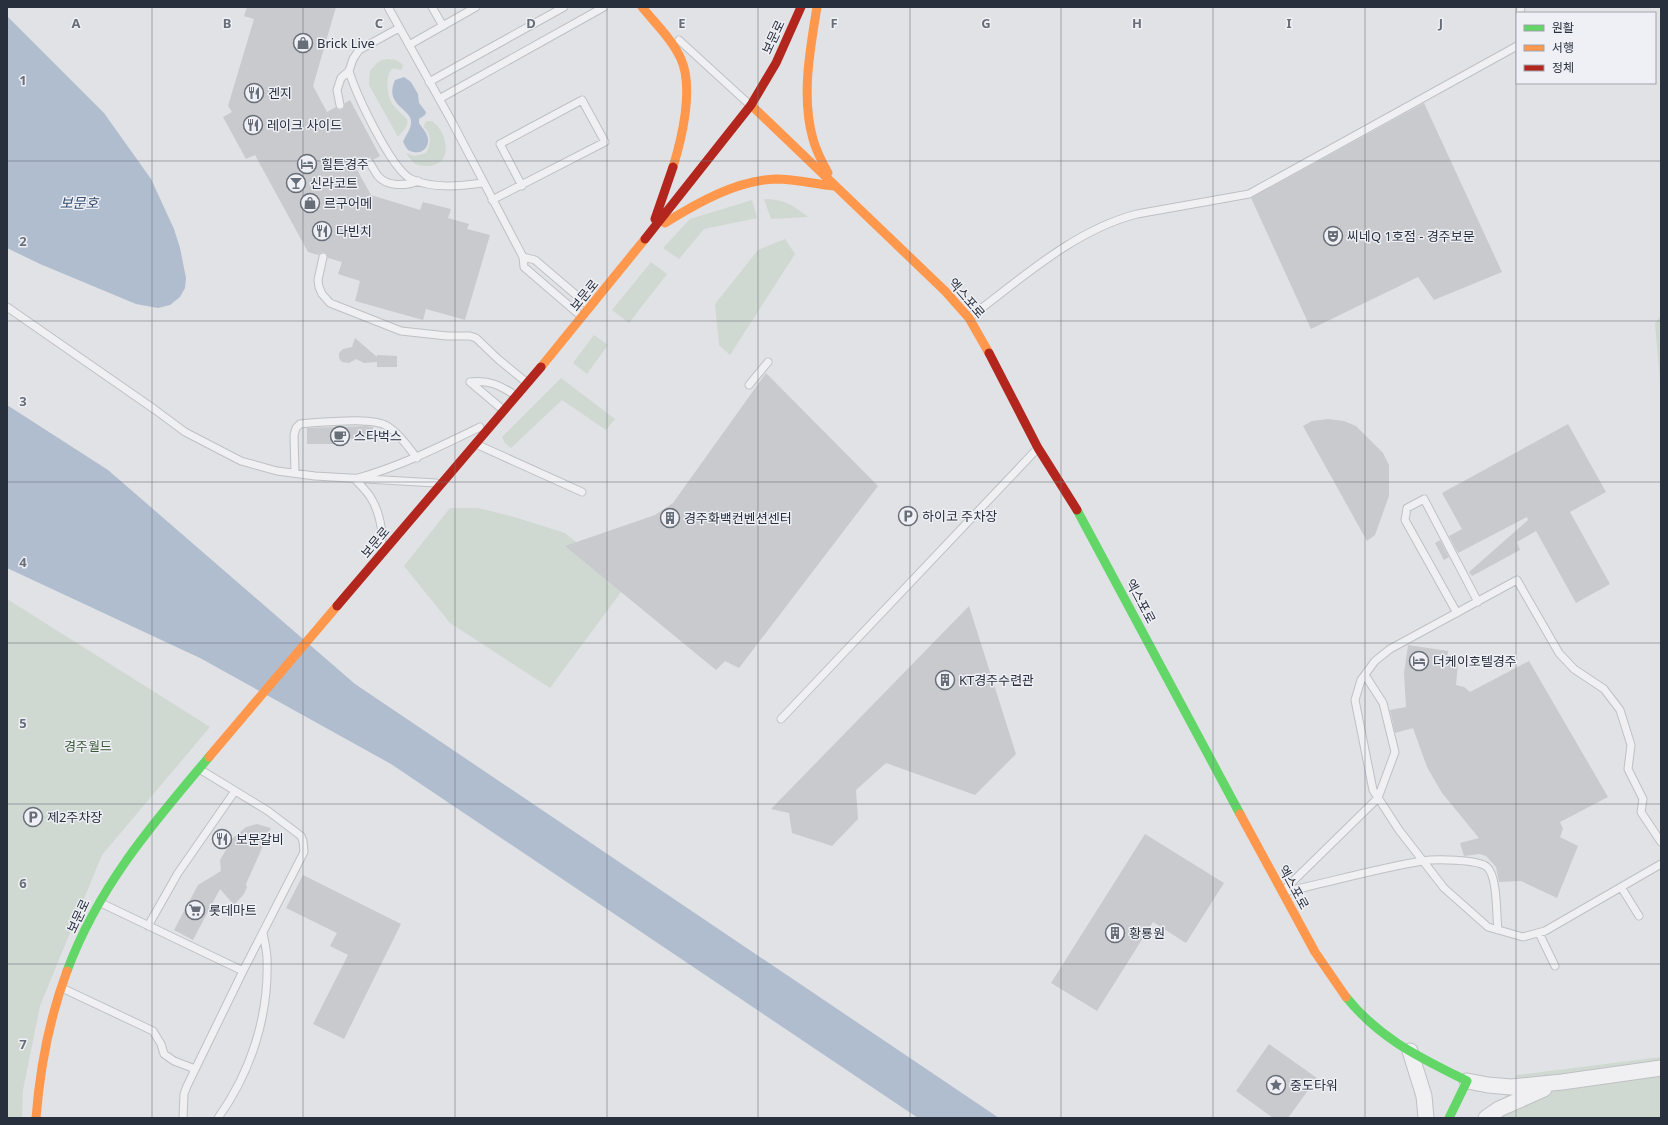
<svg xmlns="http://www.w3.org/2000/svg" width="1668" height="1125" font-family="'Noto Sans','Noto Sans KR',sans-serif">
	<rect width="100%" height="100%" fill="#e0e2e5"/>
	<path fill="#d0d9d1" d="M388,59L396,60L402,64L403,67L401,70L393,68C384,76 387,96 393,105C397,110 402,114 407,119C409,127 403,131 398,137L369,85L370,71L377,63L382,60Z
		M427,121H432C449,133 454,168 425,166C422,166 417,165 414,163C411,160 408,156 406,153L415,156L426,153C431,143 432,135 424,127L425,123Z
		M764,199C784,199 793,205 808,217L771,219Z
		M752,200L757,218L704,229L679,259L663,248L690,219Z
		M785,239L795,254L730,355L719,345L715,304L758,250Z
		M651,262L667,274L629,323L612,310Z
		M1661,315V392L1655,324Z
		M594,335L608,345L587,374L573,363Z
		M561,378L615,419L606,430L562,400L511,448L505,443L502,437Z
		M450,508H478L511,516L565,533L627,584L550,688L450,623L404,566Z
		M7,599L210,727L102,855L40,1006L23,1090L22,1118H7Z
		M1661,1057V1118H1493L1517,1075Z"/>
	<path fill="#b0bdcf" d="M7,16L104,113L151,179L174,229L180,248L186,278L185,288L180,297L170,305L158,308L136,304L40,264L7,248Z
		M404,77L411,82L418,94L419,103L426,112L425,115L419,119V123C422,128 427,132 428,139C429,150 418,156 408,150C406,148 405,145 403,142C405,136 412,128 411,121C410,108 384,105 395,80Z
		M7,405L108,470L355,684L999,1118H918L391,764L200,658L7,568Z"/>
	<path fill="#c9cacd" d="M247,7H336L313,86L327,112L336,107L339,110L343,109L345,103L350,100L380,156L373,160L371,157L366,158L364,160L365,164L356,168L371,195L420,210L423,202L451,209L448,218L469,224L467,229L490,235L465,320L426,309L423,320L355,301L360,281L338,274L342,262L328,258L326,253L322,252L318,255L308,252L255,155L246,159L223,117L232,112L228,106L254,19L244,16Z
		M1424,103L1502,272L1434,300L1418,277L1311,329L1251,198Z
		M355,338L377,357V355L397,356V367H377V362L364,363L356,359L349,363L342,362L339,358V353L343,349L352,347Z
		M766,373L878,486L739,668L725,661L716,670L565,546L655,515L673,503Z
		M1328,419L1344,421L1356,426L1383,453L1389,465V496L1375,535L1367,541L1303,426L1312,421Z
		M1568,424L1606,492L1570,512L1610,584L1576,603L1536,531L1517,542L1520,550L1472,576L1469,572L1528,520L1527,517L1458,553L1449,536L1462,529L1442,493Z
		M366,426L373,427V438L348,439V444H307V428Z
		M1440,540L1449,557L1444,560L1435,543Z
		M969,606L1016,754L975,795L886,763L856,790L858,819L832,846L792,833L789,813L771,809Z
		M1408,645L1448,651L1447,663L1458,664L1456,685L1464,687L1470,692L1529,661L1608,797L1560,822L1563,829L1560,837L1578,846L1557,898L1521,881L1499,882L1496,867L1486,856L1480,854L1464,856L1460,843L1479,838L1442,793L1427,767L1413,728L1395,733L1390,710L1406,707L1404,673Z
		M257,824L271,828L246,884L247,887L244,894L234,905L220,889L193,940L174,930L198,885L221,871L220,860L233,838L246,827Z
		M1145,834L1224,883L1186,943L1153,922L1097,1011L1051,983Z
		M303,875L401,924L344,1039L313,1024L348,955L330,946L337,933L286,908Z
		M1269,1044L1317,1078L1288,1118H1273L1236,1091Z"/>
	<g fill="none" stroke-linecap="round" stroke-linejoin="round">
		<defs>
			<path id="lane" d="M388,7L451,120L523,257L524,267L581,316
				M432,7L443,26
				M1520,13L1521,7
				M679,40L749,104
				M409,45L476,7
				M349,71C356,94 391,169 411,179C433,189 460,186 483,183
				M429,82L564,7
				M439,99L604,7
				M340,105L337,90L341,78L349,71L353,59L359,50L399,28
				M369,162C372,166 375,172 378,176C387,187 406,186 418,181
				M492,200L605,142L582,100L500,144L522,186
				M323,257L318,280L319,287L322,294L330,303L401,331L447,336H470L476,338L498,359L526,382
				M523,257L535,260L589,306
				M7,307L154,409L185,432L241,461L277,471L315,476L436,483
				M970,317C1021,279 1074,230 1137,214L1249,194L1517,46
				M470,382C490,380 499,385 515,395
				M470,382L502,409
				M749,385L768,362
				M478,445L582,492
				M295,473L294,435L296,428L300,424L310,423C328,422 372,417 387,426C399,433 408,447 417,458
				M381,547C384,532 379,511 371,498C367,491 360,485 355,479C399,467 439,447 480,427
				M1457,613L1405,520L1407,508L1424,499L1478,602
				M781,719L1037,449
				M1661,842L1641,812L1643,799L1628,769L1631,745L1620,710L1604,689L1574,669L1559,653L1517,580L1390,649L1375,661L1361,680L1355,700L1373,790L1399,830L1444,888L1488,927L1523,937L1545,931L1661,864
				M1621,887L1639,916
				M1283,891L1378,798L1395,752L1383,703L1365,675
				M1284,892C1330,882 1375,869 1422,861C1434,859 1478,859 1487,867C1498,877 1496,915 1498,930
				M101,903L243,971
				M148,926L178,873L235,791
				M1539,933L1555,966
				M62,988L153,1031L161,1044L164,1054L174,1061L195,1069
				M183,1118L184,1094L187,1086L243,971L304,852L303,841L301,836L268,811L201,770
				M218,1118C251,1072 269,1016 267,959C267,950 264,941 263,932"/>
			<path id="street" d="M1410,1051L1424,1096L1426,1118
				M1467,1081L1488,1085L1511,1087L1562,1082L1661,1068
				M1486,1118L1499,1109L1544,1089"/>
		</defs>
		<use href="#lane" stroke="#bec0c3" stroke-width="9"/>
		<use href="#street" stroke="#bec0c3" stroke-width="17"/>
		<use href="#lane" stroke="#f0f0f2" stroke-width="7"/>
		<use href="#street" stroke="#f0f0f2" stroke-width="15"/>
		<path stroke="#63d668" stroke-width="9" d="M1077,510L1240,814
			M67,971C98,887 153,823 209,757
			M1346,997C1380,1039 1419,1057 1467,1081L1449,1118"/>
		<path stroke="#ff974d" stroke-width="9" d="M642,7C655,23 672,39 681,59C694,88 682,138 673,167
			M817,7C810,50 801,97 813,139C816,151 822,162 828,173
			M751,105L945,291L969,318L989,353
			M665,223C697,203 737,180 776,179C795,179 815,184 834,186
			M541,367L645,239
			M209,757L337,606
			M1240,814L1315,952L1346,997
			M36,1118C40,1067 49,1019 67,971"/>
		<path stroke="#b3261e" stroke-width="9" d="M655,219L673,167
			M645,239L751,105L776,63L801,7
			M989,353L1038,448L1077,510
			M337,606L541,367"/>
	</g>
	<path fill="none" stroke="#686e78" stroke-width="1" stroke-opacity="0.55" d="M152,7V1118M303,7V1118M455,7V1118M607,7V1118M758,7V1118M910,7V1118M1061,7V1118M1213,7V1118M1365,7V1118M1516,7V1118M7,161H1661M7,321H1661M7,482H1661M7,643H1661M7,804H1661M7,964H1661"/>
	<defs>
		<symbol id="shop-ring" viewBox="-11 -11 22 22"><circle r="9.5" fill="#eef0f5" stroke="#686e78" stroke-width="1.5"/><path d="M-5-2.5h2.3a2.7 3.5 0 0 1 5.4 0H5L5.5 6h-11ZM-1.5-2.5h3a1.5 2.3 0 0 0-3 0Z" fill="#686e78"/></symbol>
		<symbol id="restaurant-ring" viewBox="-11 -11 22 22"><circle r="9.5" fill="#eef0f5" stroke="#686e78" stroke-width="1.5"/><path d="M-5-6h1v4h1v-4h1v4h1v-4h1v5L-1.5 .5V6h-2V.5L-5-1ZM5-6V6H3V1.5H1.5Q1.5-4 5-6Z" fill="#686e78"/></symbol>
		<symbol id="hotel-ring" viewBox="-11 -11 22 22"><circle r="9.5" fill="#eef0f5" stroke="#686e78" stroke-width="1.5"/><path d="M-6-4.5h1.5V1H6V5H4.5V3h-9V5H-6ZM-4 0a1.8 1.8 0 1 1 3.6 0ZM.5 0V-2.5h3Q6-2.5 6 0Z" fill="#686e78"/></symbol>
		<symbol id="bar-ring" viewBox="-11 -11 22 22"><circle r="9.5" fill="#eef0f5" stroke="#686e78" stroke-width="1.5"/><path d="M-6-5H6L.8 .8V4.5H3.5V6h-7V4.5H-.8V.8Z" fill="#686e78"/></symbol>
		<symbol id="theatre-ring" viewBox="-11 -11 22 22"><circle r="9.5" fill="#eef0f5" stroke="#686e78" stroke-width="1.5"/><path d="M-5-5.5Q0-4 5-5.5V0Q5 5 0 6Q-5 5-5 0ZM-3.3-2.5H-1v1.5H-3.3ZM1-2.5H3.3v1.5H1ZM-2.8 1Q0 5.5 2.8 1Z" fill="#686e78"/></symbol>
		<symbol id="cafe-ring" viewBox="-11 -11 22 22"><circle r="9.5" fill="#eef0f5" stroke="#686e78" stroke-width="1.5"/><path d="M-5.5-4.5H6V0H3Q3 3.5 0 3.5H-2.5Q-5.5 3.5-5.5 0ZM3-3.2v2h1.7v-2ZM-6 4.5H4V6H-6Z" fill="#686e78"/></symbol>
		<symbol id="parking-ring" viewBox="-11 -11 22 22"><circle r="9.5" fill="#eef0f5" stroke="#686e78" stroke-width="1.5"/><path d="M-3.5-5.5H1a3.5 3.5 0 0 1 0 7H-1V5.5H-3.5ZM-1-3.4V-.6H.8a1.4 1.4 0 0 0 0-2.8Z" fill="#686e78"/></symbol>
		<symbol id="building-ring" viewBox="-11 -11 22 22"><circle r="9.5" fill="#eef0f5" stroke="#686e78" stroke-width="1.5"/><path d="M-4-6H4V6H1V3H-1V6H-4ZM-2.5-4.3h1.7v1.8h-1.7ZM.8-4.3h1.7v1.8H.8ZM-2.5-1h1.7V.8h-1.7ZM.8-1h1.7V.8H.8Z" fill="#686e78"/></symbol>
		<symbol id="supermarket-ring" viewBox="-11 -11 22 22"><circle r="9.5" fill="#eef0f5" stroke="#686e78" stroke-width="1.5"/><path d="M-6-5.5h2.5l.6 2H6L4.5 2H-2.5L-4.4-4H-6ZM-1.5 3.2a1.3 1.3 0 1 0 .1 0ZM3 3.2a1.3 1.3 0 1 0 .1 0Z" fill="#686e78"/></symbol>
		<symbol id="sight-ring" viewBox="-11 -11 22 22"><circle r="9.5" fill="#eef0f5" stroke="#686e78" stroke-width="1.5"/><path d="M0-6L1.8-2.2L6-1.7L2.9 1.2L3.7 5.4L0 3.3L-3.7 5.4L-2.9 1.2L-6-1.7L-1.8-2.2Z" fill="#686e78"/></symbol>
	</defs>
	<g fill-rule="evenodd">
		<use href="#shop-ring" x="292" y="32" width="22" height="22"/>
		<use href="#restaurant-ring" x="243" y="82" width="22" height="22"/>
		<use href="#restaurant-ring" x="242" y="114" width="22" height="22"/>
		<use href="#hotel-ring" x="296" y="153" width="22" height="22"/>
		<use href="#bar-ring" x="285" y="172" width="22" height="22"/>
		<use href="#shop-ring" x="299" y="192" width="22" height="22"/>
		<use href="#restaurant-ring" x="311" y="220" width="22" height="22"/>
		<use href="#theatre-ring" x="1322" y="225" width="22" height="22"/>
		<use href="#cafe-ring" x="329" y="425" width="22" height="22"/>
		<use href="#parking-ring" x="897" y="505" width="22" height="22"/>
		<use href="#building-ring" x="659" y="507" width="22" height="22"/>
		<use href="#hotel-ring" x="1408" y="650" width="22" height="22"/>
		<use href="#building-ring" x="934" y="669" width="22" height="22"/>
		<use href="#parking-ring" x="22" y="806" width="22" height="22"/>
		<use href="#restaurant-ring" x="211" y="828" width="22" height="22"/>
		<use href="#supermarket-ring" x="184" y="899" width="22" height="22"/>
		<use href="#building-ring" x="1104" y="922" width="22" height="22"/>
		<use href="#sight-ring" x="1265" y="1074" width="22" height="22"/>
	</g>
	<g text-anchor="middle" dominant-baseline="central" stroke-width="3" stroke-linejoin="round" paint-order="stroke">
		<g font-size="13" fill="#282f3d" stroke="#eef0f5">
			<text transform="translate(773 37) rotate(-65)">보문로</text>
			<text transform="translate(584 295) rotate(-51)">보문로</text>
			<text transform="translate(967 298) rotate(49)">엑스포로</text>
			<text transform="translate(375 542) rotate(-50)">보문로</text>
			<text transform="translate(1141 601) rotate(62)">엑스포로</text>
			<text transform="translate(1294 887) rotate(61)">엑스포로</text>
			<text transform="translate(78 916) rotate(-65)">보문로</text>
		</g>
		<g font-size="13" fill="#282f3d" stroke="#eef0f5" text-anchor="start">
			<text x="317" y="43">Brick Live</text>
			<text x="268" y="93">겐지</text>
			<text x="267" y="125">레이크 사이드</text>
			<text x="321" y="164">힐튼경주</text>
			<text x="310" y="183">신라코트</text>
			<text x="324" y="203">르구어메</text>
			<text x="336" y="231">다빈치</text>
			<text x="1347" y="236">씨네Q 1호점 - 경주보문</text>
			<text x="354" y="436">스타벅스</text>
			<text x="922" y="516">하이코 주차장</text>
			<text x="684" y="518">경주화백컨벤션센터</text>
			<text x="1433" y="661">더케이호텔경주</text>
			<text x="959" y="680">KT경주수련관</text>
			<text x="47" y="817">제2주차장</text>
			<text x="236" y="839">보문갈비</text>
			<text x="209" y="910">롯데마트</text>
			<text x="1129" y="933">황룡원</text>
			<text x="1290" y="1085">중도타워</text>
		</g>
		<g font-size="13" fill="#3b5836" stroke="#eef0f5">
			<text x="88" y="746">경주월드</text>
		</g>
		<g font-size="14" font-style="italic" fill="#344c6f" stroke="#eef0f5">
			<text x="79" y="202">보문호</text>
		</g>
	</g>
	<g font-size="13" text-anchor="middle" font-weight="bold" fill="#686e78" stroke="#eef0f5" stroke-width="3" stroke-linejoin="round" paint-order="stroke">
		<text x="76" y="28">A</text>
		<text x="227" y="28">B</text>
		<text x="379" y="28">C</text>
		<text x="531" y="28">D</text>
		<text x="682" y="28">E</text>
		<text x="834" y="28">F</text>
		<text x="986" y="28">G</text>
		<text x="1137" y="28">H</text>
		<text x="1289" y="28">I</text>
		<text x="1441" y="28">J</text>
		<text x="23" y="85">1</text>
		<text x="23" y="246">2</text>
		<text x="23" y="406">3</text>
		<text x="23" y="567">4</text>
		<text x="23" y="728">5</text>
		<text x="23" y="888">6</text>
		<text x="23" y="1049">7</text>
	</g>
	<rect width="1668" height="1125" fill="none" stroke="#282f3d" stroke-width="16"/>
	<rect x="1516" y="12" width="140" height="72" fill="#eef0f5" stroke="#9fa3ab"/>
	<rect x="1524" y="25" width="20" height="6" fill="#63d668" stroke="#9fa3ab"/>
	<text x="1552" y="32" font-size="12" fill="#282f3d">원활</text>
	<rect x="1524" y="45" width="20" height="6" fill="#ff974d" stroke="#9fa3ab"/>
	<text x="1552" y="52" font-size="12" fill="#282f3d">서행</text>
	<rect x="1524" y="65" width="20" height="6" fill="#b3261e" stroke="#9fa3ab"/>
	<text x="1552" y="72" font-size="12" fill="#282f3d">정체</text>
</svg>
